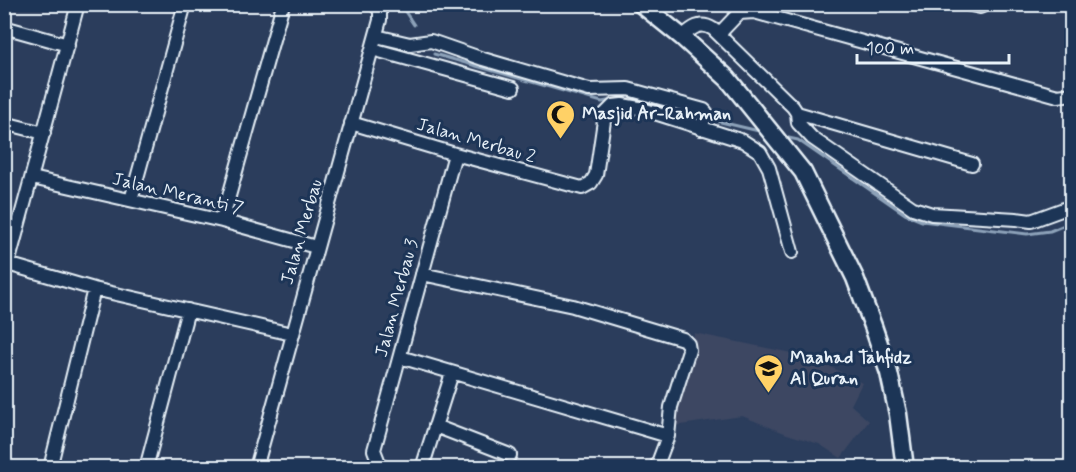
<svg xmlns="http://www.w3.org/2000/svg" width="1076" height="472" font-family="Mynerve,sans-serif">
	<rect width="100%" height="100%" fill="#2b3d5c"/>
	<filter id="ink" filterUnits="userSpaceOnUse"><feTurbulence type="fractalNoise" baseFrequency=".0167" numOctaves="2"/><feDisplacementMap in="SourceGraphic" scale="12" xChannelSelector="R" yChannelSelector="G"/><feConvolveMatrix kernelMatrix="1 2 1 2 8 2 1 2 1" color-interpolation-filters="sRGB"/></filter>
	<g filter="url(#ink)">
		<path fill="#3c4762" d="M694,333L811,357L862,383L851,405L869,421L841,458L819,444L787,434L742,416L674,426L676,408L691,361Z"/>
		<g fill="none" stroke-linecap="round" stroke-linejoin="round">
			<path stroke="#8da2b9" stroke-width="3" d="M400,4L414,25
				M434,54L602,102L622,98L635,101
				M647,104L702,118
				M708,119L763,132
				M784,137L798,140L905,214L922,221L1027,234L1050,231L1072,222"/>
			<defs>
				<path id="minor" d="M966,4L980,7L987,4
					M4,27L68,45
					M719,34L739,13L754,12L1058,96L1072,94
					M376,36L410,44L431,41L483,59L589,90L628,89L704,110L706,112L701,129
					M682,37C692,28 700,21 713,29L793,107L797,113L798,123L812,138L913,208L932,214L1016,219L1031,221L1072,206
					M372,49L513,88
					M797,113L972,164
					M4,123L44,133
					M351,123L455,154L582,188L591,183L596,175L605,114L613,106L622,105L639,108L743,141L760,152L769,168L792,252
					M32,178L222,221L316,247
					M131,200L185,4
					M222,221L283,4
					M4,263L94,289L292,334
					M8,264L78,4
					M422,274L573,306L683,339L688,344L689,350L671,407L668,436L656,468
					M400,357L668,436
					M435,426L510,455
					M50,468L94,289
					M146,468L188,310
					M256,468L380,20V10L374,4
					M381,468L374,450L455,154
					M422,468L452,373"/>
				<path id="secondary" d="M641,4L682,37L728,79L803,172L855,278L873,326L889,373L898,414L905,468"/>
			</defs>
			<use href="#minor" stroke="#e8f1f8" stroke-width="16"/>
			<use href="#secondary" stroke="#e8f1f8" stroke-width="21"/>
			<use href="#minor" stroke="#1d3557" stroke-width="12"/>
			<use href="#secondary" stroke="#1d3557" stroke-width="16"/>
		</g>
	</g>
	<defs>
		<symbol id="mosque-pin" viewBox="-11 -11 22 30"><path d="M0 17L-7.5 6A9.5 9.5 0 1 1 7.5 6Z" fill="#ffd166" stroke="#1d3557"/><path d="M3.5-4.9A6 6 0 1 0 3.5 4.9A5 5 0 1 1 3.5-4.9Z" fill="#111"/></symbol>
		<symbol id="school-pin" viewBox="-11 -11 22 30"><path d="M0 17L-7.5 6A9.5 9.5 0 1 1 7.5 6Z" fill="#ffd166" stroke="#1d3557"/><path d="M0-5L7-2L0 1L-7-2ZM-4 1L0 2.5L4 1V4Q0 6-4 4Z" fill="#111"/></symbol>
	</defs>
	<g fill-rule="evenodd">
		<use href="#mosque-pin" x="544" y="98" width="33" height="45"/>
		<use href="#school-pin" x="752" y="352" width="33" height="45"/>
	</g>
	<g text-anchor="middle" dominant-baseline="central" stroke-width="6" stroke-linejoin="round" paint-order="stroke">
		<g font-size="18" font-weight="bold" fill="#e8f1f8" stroke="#1d3557" text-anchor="start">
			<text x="582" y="114">Masjid Ar-Rahman</text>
			<text x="790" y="358">Maahad Tahfidz<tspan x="790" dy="21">Al Quran</tspan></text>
		</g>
		<g font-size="18" fill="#e8f1f8" stroke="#1d3557">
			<text transform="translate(476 141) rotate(16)">Jalan Merbau 2</text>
			<text transform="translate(178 194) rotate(13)">Jalan Meranti 7</text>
			<text transform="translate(302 232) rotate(-74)">Jalan Merbau</text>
			<text transform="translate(397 298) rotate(-75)">Jalan Merbau 3</text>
		</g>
	</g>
	<rect width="1076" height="472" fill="none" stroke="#1d3557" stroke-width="24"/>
	<rect x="12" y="12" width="1052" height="448" fill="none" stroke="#e8f1f8" stroke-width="2" filter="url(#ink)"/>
	<path d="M857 54v9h152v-9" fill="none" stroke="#e8f1f8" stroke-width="3"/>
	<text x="866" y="54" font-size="18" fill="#e8f1f8" stroke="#1d3557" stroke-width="4.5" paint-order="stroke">100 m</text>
</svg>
